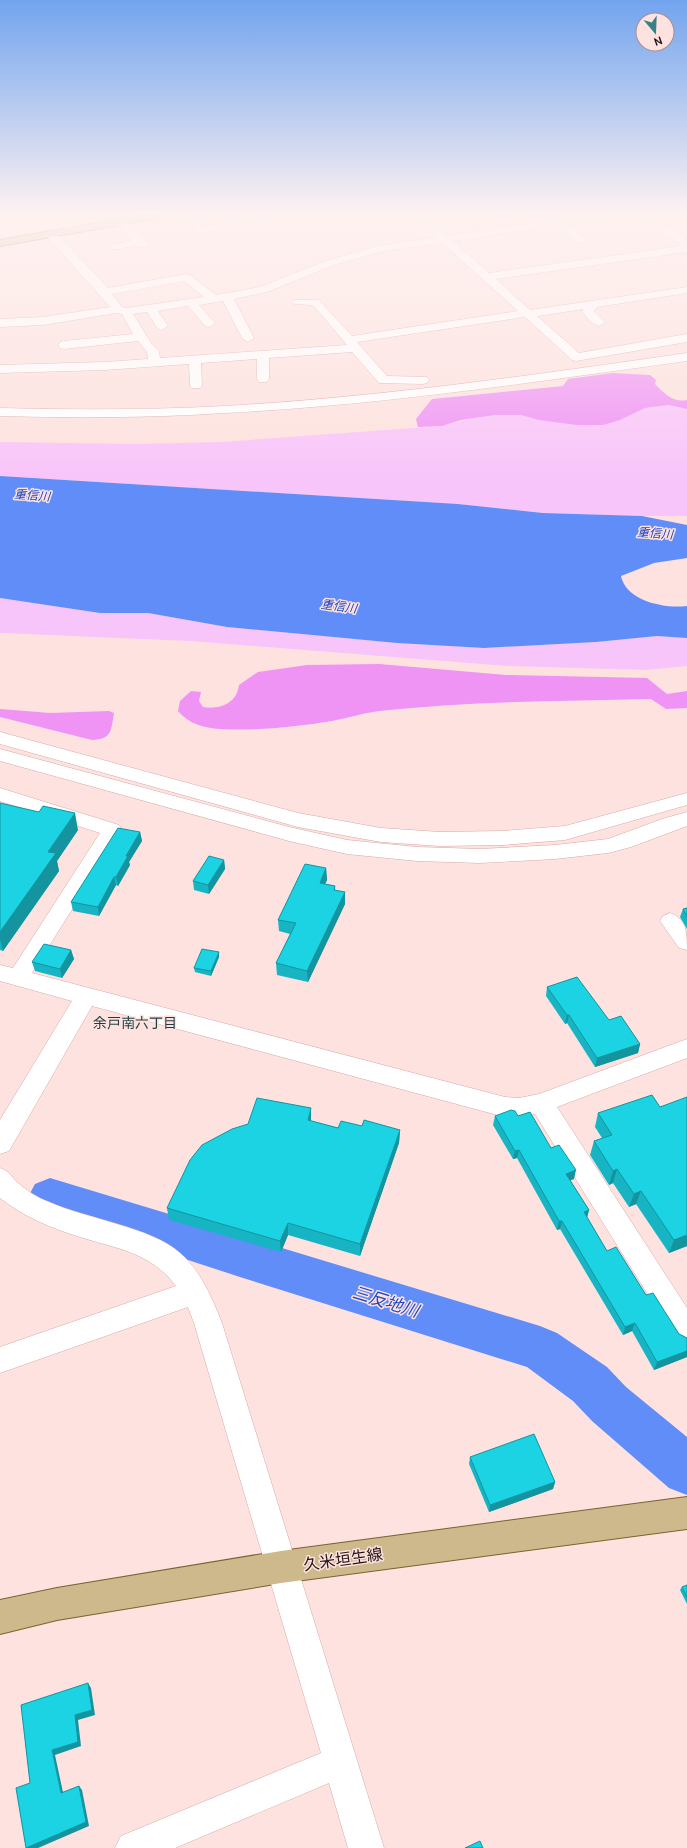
<svg xmlns="http://www.w3.org/2000/svg" width="687" height="1848" font-family="Ubuntu,'Noto Sans JP',sans-serif">
	<rect width="100%" height="100%" fill="#fde2df"/>
	<path fill="#f8c5fa" d="M668,405L687,409V516H642L543,513L458,504L0,476V442L135,444L221,442L442,426C467,419 494,412 521,415C533,417 544,422 557,421C582,421 608,415 633,412L645,408Z
		M0,598L100,613H148L227,627L397,643L484,648L596,642L657,636L687,638V666L646,670L507,666L190,641L0,633Z"/>
	<path fill="#ef93f5" d="M613,373L650,375L656,380L655,384C664,393 673,403 687,400V409L668,405L645,408L620,420L603,425H577L539,420L521,415H495L461,420L442,426L418,427L416,419L432,399L563,386L568,379Z
		M379,664L506,675L647,678L667,694L687,691V708L666,709L651,699C561,701 469,701 379,711C363,713 348,718 332,721C295,727 257,731 220,729C204,728 189,724 178,711L180,701L191,691L201,692L199,701L203,707C220,710 237,703 239,685L258,672L307,665Z
		M0,709L50,713L109,711L114,713C111,731 112,739 92,740L0,717Z"/>
	<path fill="#618df8" d="M0,476L458,504L543,513L642,516L687,525V558L654,563L621,576C626,601 665,609 687,606V638L657,636L596,642L484,648L397,643L227,627L148,613H100L0,598Z"/>
	<g fill="none" stroke-linecap="round" stroke-linejoin="round">
		<path fill="#618df8" fill-rule="evenodd" d="M50,1178L540,1326L557,1333L607,1367L626,1387L687,1437V1495L669,1488L592,1421L573,1401L527,1367L240,1277L35,1210L28,1197L35,1184Z"/>
		<defs>
			<path id="minor" d="M57,216H67L76,231L75,233H67Z
				M180,216H192L204,227L265,216L284,217L279,220L202,233L198,232Z
				M414,216H425L447,236L585,216H613L608,219L567,225L585,238L586,240L581,243L577,242L556,226L453,241L489,273L682,246L640,216H652L687,240V252L496,279L530,310L687,287V293L597,307L594,311L605,322L599,326C592,324 586,317 582,311L584,309L537,316L579,353L687,334V342L576,361L572,360L525,317L357,342L387,376L427,377L429,380L427,383L423,384L379,383L352,352L269,358V379L267,382H259L257,379V359L201,363L202,385L201,388H191L190,385L189,364L105,370L0,373V365L105,362L148,359L147,352L138,341L64,349L60,348L58,345L60,342L64,341L133,334L122,314L117,313L43,325L0,327V319L43,317L110,307L47,236L46,234L47,232H55L108,288L186,274L190,275L216,295L260,287L326,261L378,246L436,237ZM442,243L518,311L352,336L319,300H294L292,302L294,304L312,305L315,307L347,345L160,358L159,351L151,343L133,314L147,312L158,329L162,330L168,326L158,311L188,306L205,326L209,327L215,323L199,305L223,301L242,338L248,342L254,338L234,299L267,292L334,265L383,251ZM184,281L204,297L127,308L122,307L112,294Z
				M120,219L124,220L147,243L148,245L147,247C142,248 142,246 138,246C129,244 120,251 111,249L110,247L111,245L132,240L115,222Z
				M687,353V361C534,382 380,405 225,413C150,418 75,418 0,416V408C75,410 150,410 225,406C380,397 534,375 687,353Z
				M0,732L298,813L381,828L440,832L503,831L565,826L687,793V805L565,840L503,845L440,846L381,842L298,827L0,744Z
				M0,749L289,827L347,840L417,847L480,849L555,845L608,839L662,819L687,812V826L631,847L608,853L555,859L480,863L417,861L347,854L289,841L0,761Z
				M0,788L119,825L122,830L32,973L505,1097L519,1098L539,1094L687,1039V1058L557,1107L687,1308V1345L677,1341L535,1114L519,1118L505,1117L92,1006L9,1151L0,1154V1120L72,1001L0,981V965L13,968L100,833L0,801Z
				M670,913C687,919 687,933 687,950L679,948L660,921L663,916Z
				M0,1168C11,1172 10,1176 18,1183C27,1191 38,1198 49,1202C87,1219 151,1227 180,1253C201,1271 212,1298 222,1323L384,1848H348L329,1783L175,1848H115L121,1836L321,1753L194,1323L188,1307L0,1373V1347L176,1286C150,1252 118,1249 80,1237C51,1228 24,1217 0,1198Z"/>
			<path id="major" d="M134,216H158L153,219L0,246V240Z
				M687,1497V1529L281,1583L57,1620L0,1634V1600L57,1588L281,1551Z"/>
		</defs>
		<use href="#minor" stroke="#d6aba7" stroke-width="1"/>
		<use href="#major" stroke="#7d6130" stroke-width="2"/>
		<use href="#minor" fill="#fff" fill-rule="evenodd"/>
		<use href="#major" fill="#ceb98c" fill-rule="evenodd"/>
	</g>
	<path fill="#17b5c3" d="M0,803L78,830L57,861L59,871L3,951L0,950Z
		M140,832L142,841L129,862L130,865L118,886L116,885L99,916L73,911L71,902Z
		M224,860L225,869L209,894L194,890L193,881Z
		M326,868L327,880L325,884L335,886V890L345,892V904L308,982L277,975L276,963L290,934L279,931L278,920Z
		M687,908V929L680,917L683,909Z
		M71,950L74,959L62,978L35,971L32,962Z
		M219,952V957L211,976L195,972L194,968Z
		M547,987L609,1020L640,1044L638,1053L595,1067L567,1023L565,1024L546,996Z
		M660,1107L687,1246L669,1253L636,1204L629,1207L613,1183L609,1185L590,1155L594,1141L602,1138L595,1127L598,1113Z
		M495,1116H518L551,1148L574,1179L570,1180L589,1210L587,1217L607,1251L679,1334L687,1338V1357L654,1370L632,1331L623,1335L560,1229L557,1230L517,1158L513,1159L493,1125Z
		M311,1121L338,1128L362,1126L400,1130L399,1143L360,1256L288,1235L281,1252L169,1220L167,1208Z
		M470,1457L555,1482L553,1489L489,1512L469,1464Z
		M687,1585V1604L680,1590L682,1587Z"/>
	<path fill="#13949f" d="M75,813L78,830L57,861L59,871L3,951L0,939V932L48,852Z
		M140,832L142,841L129,862L130,865L118,886L116,877L126,856Z
		M224,860L225,869L209,894L208,885Z
		M326,868L327,880L320,894V883Z
		M114,877L116,885L99,916L98,907Z
		M345,892V904L308,982L307,971Z
		M71,950L74,959L62,978L60,969Z
		M219,952V957L211,976V971Z
		M567,1015H569L567,1023L565,1024Z
		M640,1044L638,1053L595,1067L597,1058Z
		M311,1108V1120L308,1132V1120Z
		M400,1130L399,1143L360,1256V1244Z
		M519,1150L517,1158L513,1159L515,1151Z
		M617,1169L613,1183L609,1185L613,1171Z
		M576,1170L574,1179L565,1182L566,1174Z
		M641,1191L636,1204L629,1207L634,1194Z
		M589,1210L587,1218L584,1212Z
		M559,1221H562L560,1229L557,1230Z
		M288,1223V1235L281,1252L280,1241Z
		M687,1235V1246L669,1253L674,1240Z
		M635,1323L632,1331L623,1335L625,1327Z
		M687,1351V1357L654,1370L657,1362Z
		M555,1482L553,1489L489,1512L490,1505Z
		M88,1683L91,1688L95,1715L78,1720L81,1746L55,1755L64,1797L61,1793L52,1750L75,1715Z
		M79,1786L82,1790L89,1826L38,1848H26Z"/>
	<path fill="#1bd3e3" stroke="#13949f" d="M0,803L39,812L43,806L75,813L48,852L56,853L0,932Z
		M118,828L140,832L126,856H128L116,877H114L98,907L71,902Z
		M209,856L224,860L208,885L193,881Z
		M305,864L326,868L320,883L335,886L334,890L345,892L307,971L276,963L296,923L278,920Z
		M687,908V917L683,909Z
		M44,944L71,950L60,969L32,962Z
		M202,949L219,952L211,971L194,968Z
		M577,977L609,1020L621,1016L640,1044L597,1058L569,1015H567L547,987Z
		M652,1095L660,1107L687,1097V1235L674,1240L641,1191L634,1194L617,1169L613,1171L594,1141L612,1135L598,1113Z
		M257,1098L311,1108L308,1120L338,1128L341,1121L362,1126L364,1120L400,1130L360,1244L288,1223L280,1241L167,1208L190,1160L202,1145L232,1129L248,1124Z
		M511,1110L515,1111L518,1116L530,1112L551,1148L559,1145L576,1170L566,1174L589,1210L584,1212L607,1251L616,1247L646,1295L653,1293L679,1334L687,1338V1351L657,1362L635,1323L625,1327L562,1221H559L519,1150L515,1151L495,1116Z
		M534,1434L555,1482L490,1505L470,1457Z
		M687,1585V1597L682,1587Z
		M88,1683L92,1710L75,1715L78,1742L52,1750L61,1793L79,1786L86,1822L26,1848L16,1788L30,1783L21,1705Z
		M480,1841L483,1848H465Z"/>
	<linearGradient id="sky" x2="0" y2="1"><stop stop-color="#72a4ee"/><stop offset="0.45" stop-color="#fef2f1"/><stop offset="1" stop-color="#fef2f1" stop-opacity="0"/></linearGradient>
	<rect width="687" height="475" fill="url(#sky)"/>
	<g text-anchor="middle" dominant-baseline="central" stroke-width="3" stroke-linejoin="round" paint-order="stroke">
		<g font-size="12" font-style="italic" fill="#1d46bf" stroke="#fde2df">
			<text transform="translate(32 495) rotate(4)">重信川</text>
			<text transform="translate(655 533) rotate(4)">重信川</text>
			<text transform="translate(339 606) rotate(8)">重信川</text>
		</g>
		<g font-size="14" fill="#1c3e41" stroke="#fde2df">
			<text x="135" y="1023">余戸南六丁目</text>
		</g>
		<g font-size="16" fill="#231413" stroke="#fde2df">
			<text transform="translate(343 1559) rotate(-8)">久米垣生線</text>
		</g>
		<g font-size="17" font-style="italic" fill="#1d46bf" stroke="#fde2df">
			<text transform="translate(386 1301) rotate(17)">三反地川</text>
		</g>
	</g>
	<g transform="translate(655 32) rotate(161)"><circle r="19" fill="#fde2df" stroke="#a6908d"/>
	<path d="M0-3L7 15L0 10L-7 15Z" fill="#398188"/>
	<text y="-6" font-size="11" font-weight="bold" text-anchor="middle" fill="#231413">N</text>
	</g>
</svg>
